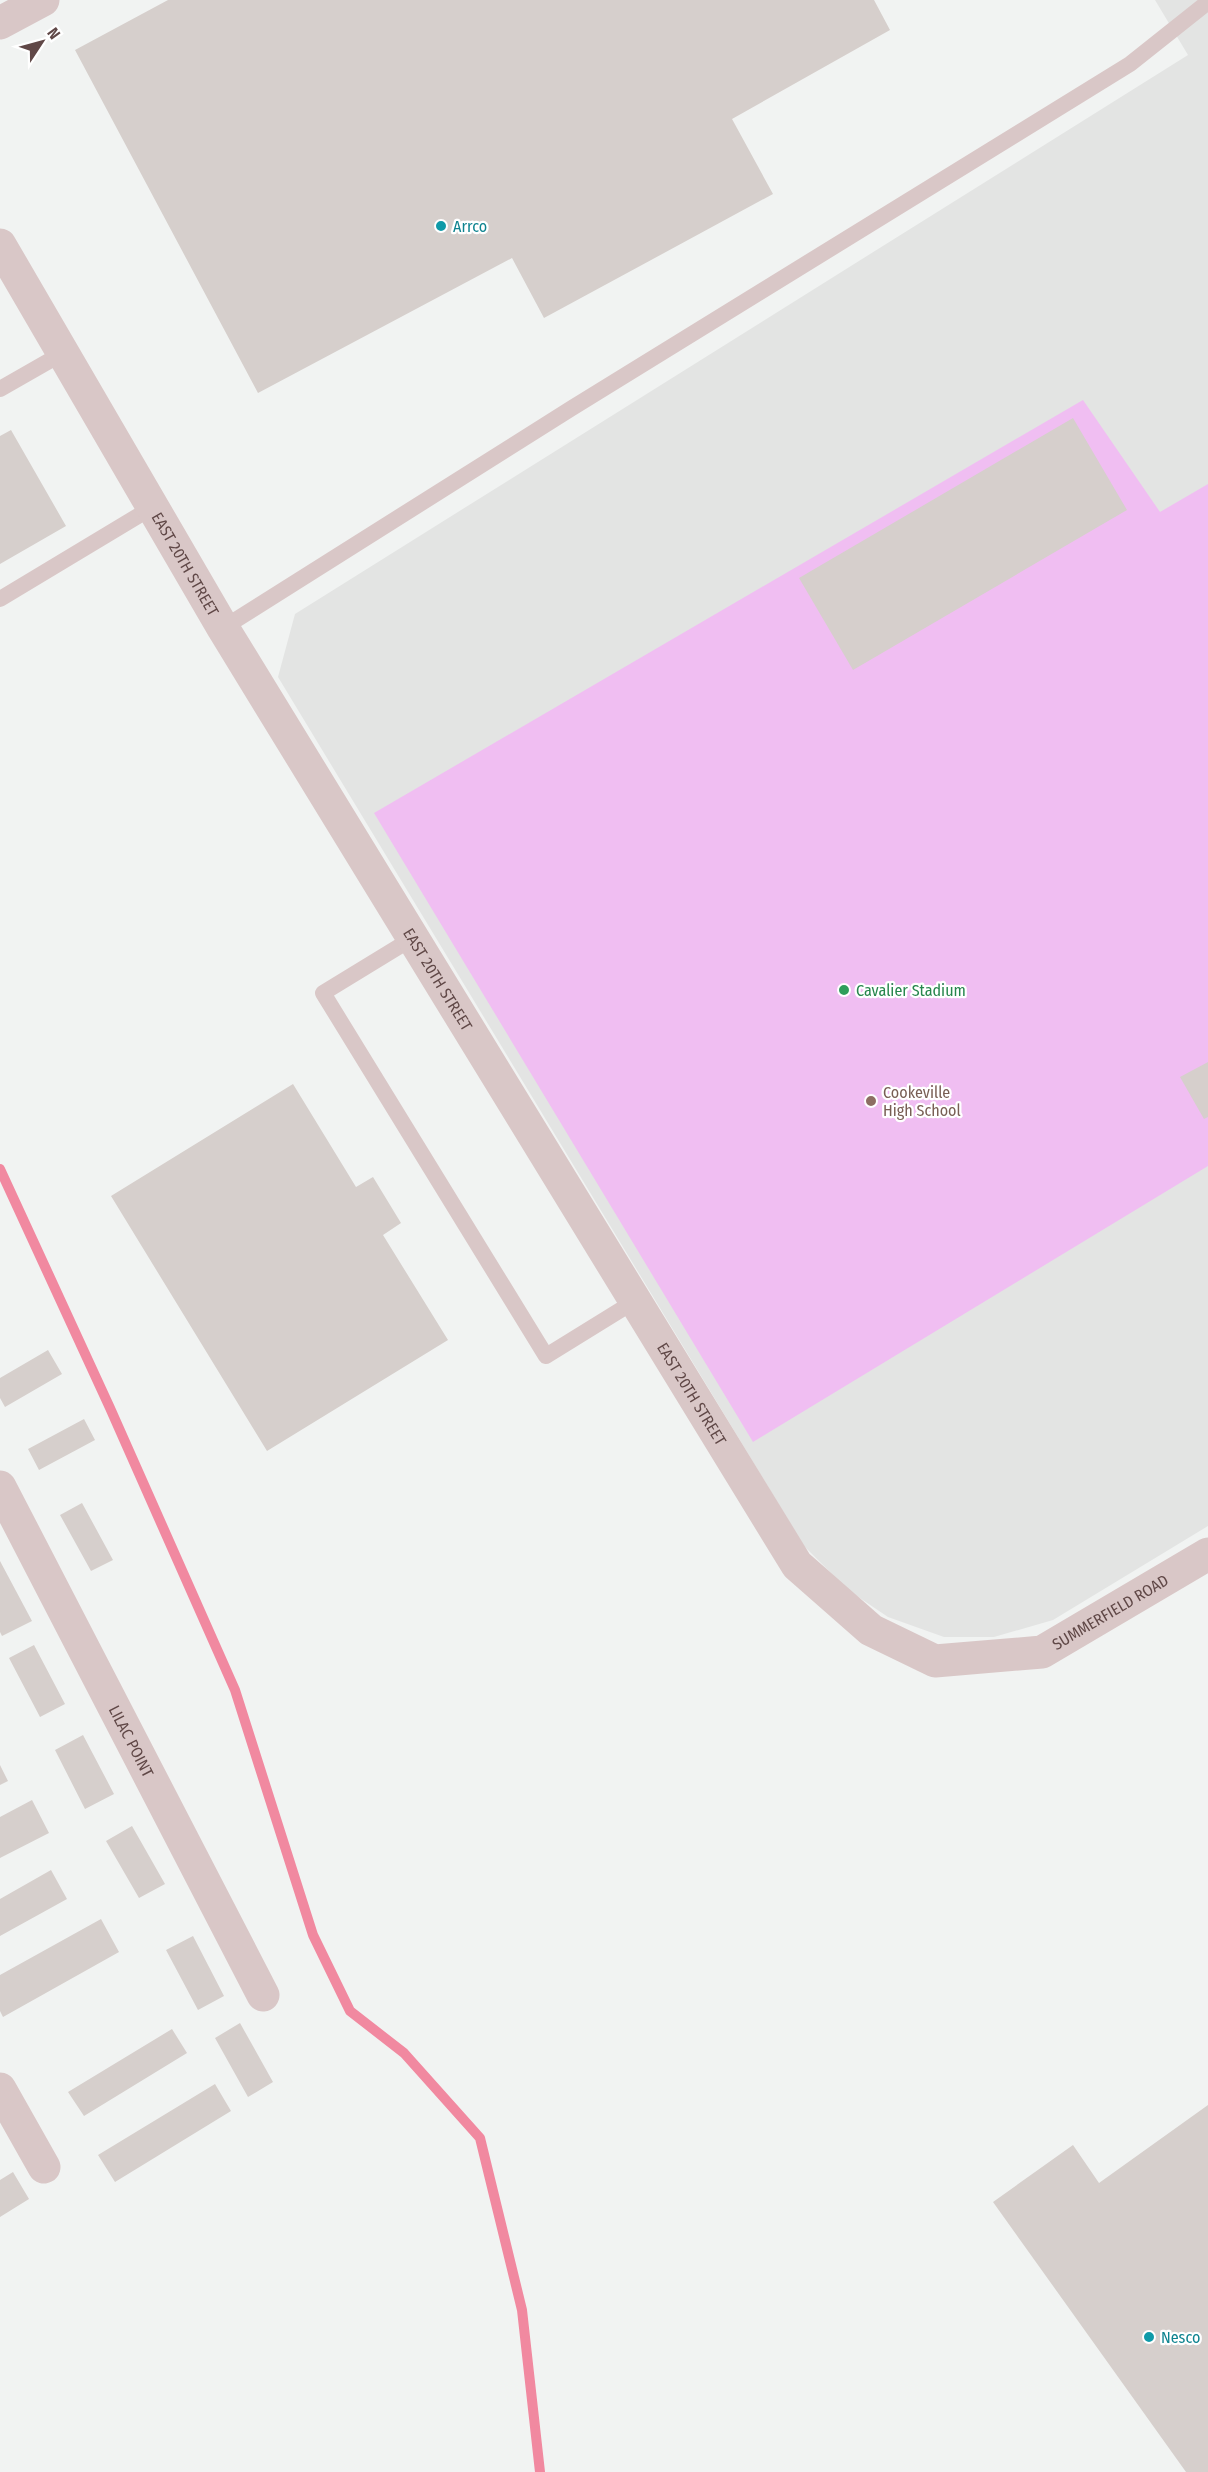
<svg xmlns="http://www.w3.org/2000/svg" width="1208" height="2472" font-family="'Fira Sans Condensed',sans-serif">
	<rect width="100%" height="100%" fill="#f1f3f2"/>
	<path fill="#e3e4e3" d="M1155,0H1208V1526L1053,1620L994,1637H944L888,1617L848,1590L804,1546L278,677L295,614L1188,55Z"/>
	<path fill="#f0bef2" d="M1083,400L1160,512L1208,484V1166L753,1442L374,813Z"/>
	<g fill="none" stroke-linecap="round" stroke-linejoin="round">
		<path stroke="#f189a0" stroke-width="10" d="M0,1169L110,1408L235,1690L313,1935L350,2011L404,2053L480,2138L522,2310L540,2472"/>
	</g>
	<path fill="#d6cfcc" d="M168,0H874L890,30L732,119L773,194L544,318L512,258L258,393L75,50Z
		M1073,418L1127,510L853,670L799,578Z
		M11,430L66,526L0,564V436Z
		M1208,1062V1117L1204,1119L1180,1077Z
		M293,1084L356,1187L373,1177L401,1223L383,1235L448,1340L267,1451L111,1196Z
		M48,1350L62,1374L5,1407L0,1398V1378Z
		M84,1419L95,1440L39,1470L28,1449Z
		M82,1503L113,1560L91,1571L60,1515Z
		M0,1561L32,1621L2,1636L0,1632Z
		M34,1645L65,1704L40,1717L9,1658Z
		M83,1735L114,1794L85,1809L55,1750Z
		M0,1765L8,1781L0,1785Z
		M32,1800L49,1833L0,1858V1817Z
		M132,1826L165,1884L139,1898L106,1841Z
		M51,1870L67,1899L0,1936V1899Z
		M101,1919L119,1952L3,2017L0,2011V1975Z
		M193,1936L224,1996L198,2010L166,1950Z
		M240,2023L273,2082L248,2097L215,2038Z
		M172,2029L187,2053L84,2116L68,2092Z
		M215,2084L231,2111L115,2182L98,2155Z
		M1208,2105V2472H1186L993,2202L1073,2145L1099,2183Z
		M13,2172L29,2199L0,2217V2180Z"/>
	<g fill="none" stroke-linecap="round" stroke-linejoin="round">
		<path stroke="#d9c7c7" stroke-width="16" d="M0,389L63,353
			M0,599L153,507
			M223,628L572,408L1130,64L1208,2
			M413,938L323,993L546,1356L635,1301"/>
		<g stroke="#d9c7c7" stroke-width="33">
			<path d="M0,23L43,0"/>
			<path id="s1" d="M0,245L223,628L797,1565L871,1630L935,1661L1042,1652L1208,1554"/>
			<path id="s2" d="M0,1487L263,1995"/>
			<path d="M0,2089L44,2167"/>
		</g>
	</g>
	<g fill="#0f9aa8" stroke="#fff" stroke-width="2">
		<circle cx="441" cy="226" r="6"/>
		<circle cx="1149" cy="2337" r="6"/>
	</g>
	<circle fill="#2e9e5b" stroke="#fff" stroke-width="2" cx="844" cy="990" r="6"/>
	<circle fill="#8d6e63" stroke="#fff" stroke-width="2" cx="871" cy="1101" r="6"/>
	<g text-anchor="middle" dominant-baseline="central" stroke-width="4.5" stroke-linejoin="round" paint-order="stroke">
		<g font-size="16" fill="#0d838f" stroke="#fff" text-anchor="start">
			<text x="453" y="226">Arrco</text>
			<text x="1161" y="2337">Nesco</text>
		</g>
		<g font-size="16" fill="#604847" stroke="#fff">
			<text stroke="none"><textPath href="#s1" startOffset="369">EAST 20TH STREET</textPath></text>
			<text stroke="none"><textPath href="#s1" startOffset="855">EAST 20TH STREET</textPath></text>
			<text stroke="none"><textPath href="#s1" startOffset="1341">EAST 20TH STREET</textPath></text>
			<text stroke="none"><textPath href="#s1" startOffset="1898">SUMMERFIELD ROAD</textPath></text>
			<text stroke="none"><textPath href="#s2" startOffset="286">LILAC POINT</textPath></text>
		</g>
		<g font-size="16" fill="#27864d" stroke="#fff" text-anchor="start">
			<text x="856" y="990">Cavalier Stadium</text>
		</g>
		<g font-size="16" fill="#785e54" stroke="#fff" text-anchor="start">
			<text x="883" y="1092">Cookeville<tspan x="883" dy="18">High School</tspan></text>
		</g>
	</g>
	<g transform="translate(42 42) rotate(54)" stroke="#ffffff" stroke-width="4.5" paint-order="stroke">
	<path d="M0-4.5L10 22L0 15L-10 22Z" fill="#604847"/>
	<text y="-9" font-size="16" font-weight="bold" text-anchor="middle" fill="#604847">N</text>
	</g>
</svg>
